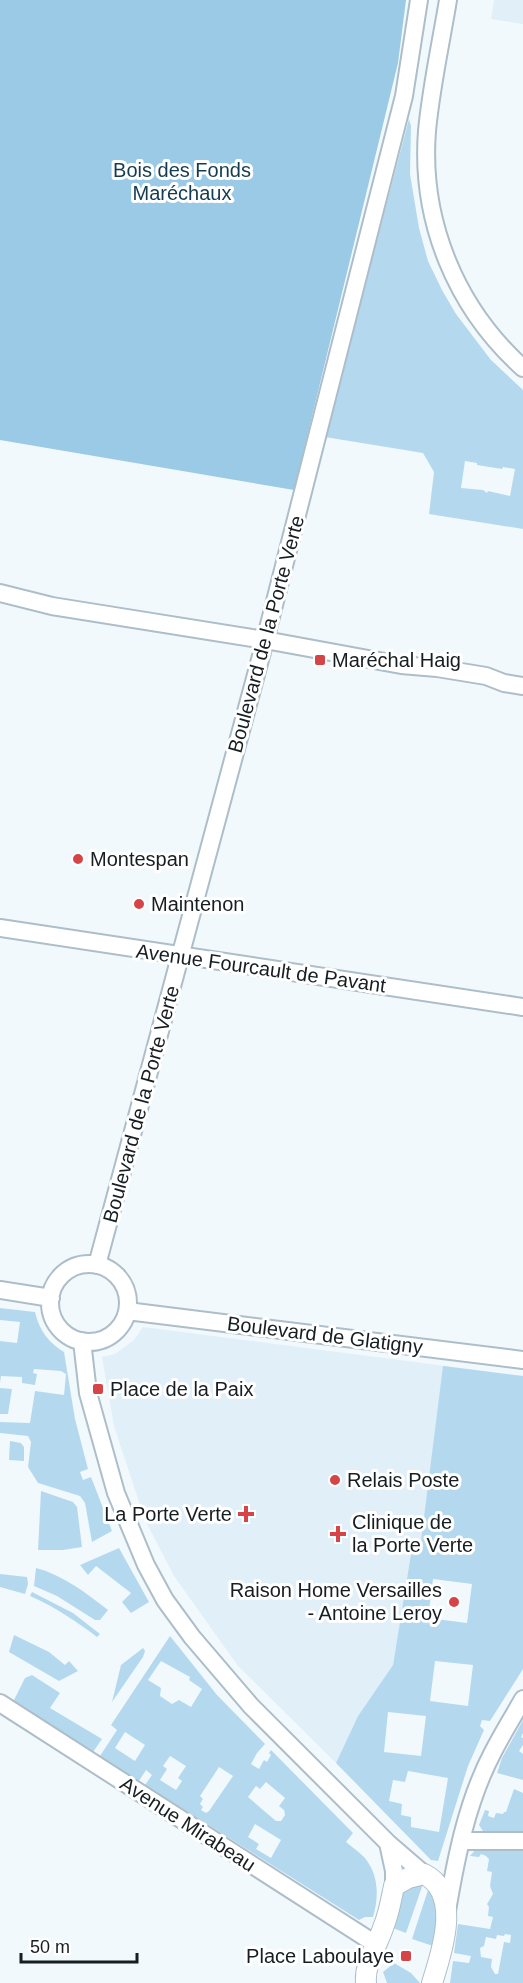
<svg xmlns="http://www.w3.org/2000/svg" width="523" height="1983" font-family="Helvetica,sans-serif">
	<rect width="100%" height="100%" fill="#f1f9fd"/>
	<path fill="#e0eff8" d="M494,0H523V24L491,19Z
		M143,1327L523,1376V1582L412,1549L393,1665L358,1716L336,1763L238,1666L174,1576L145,1520L114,1426L102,1357L115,1354L134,1340Z"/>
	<path fill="#b4d9ef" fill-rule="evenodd" d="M409,119L411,126L410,174L419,228L428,261L442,290L456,314L491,360L523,390V529L429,514L434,472L423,453L325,437ZM465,461L477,463V465L502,469L503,467L515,469L510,496L488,491L487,493L483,490L461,488Z
		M0,1308L35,1312C39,1330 49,1343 64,1352L75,1419L88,1469L80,1472L83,1480L91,1477L112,1531L92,1542L85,1503L80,1496L38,1483L28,1467L31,1442L28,1436L0,1433V1422L30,1423L35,1391L64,1395L66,1374L61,1371L34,1369L33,1373L37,1374L35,1385L22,1383V1377L1,1376L0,1383V1341L17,1343L20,1322L0,1320Z
		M443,1366L523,1376V1669L490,1721L482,1720L480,1726L484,1730L468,1766L438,1861L431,1860L336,1763L358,1716L393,1665L412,1548L420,1549ZM433,1579L472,1584L467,1623L428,1618ZM435,1661L473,1665L468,1706L430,1701ZM388,1712L426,1716L421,1756L384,1752ZM408,1771L448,1778L439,1832L411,1827V1817L401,1815L402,1804L389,1801L393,1780L405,1782Z
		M0,1388L12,1389L8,1414H0Z
		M10,1441L21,1443L24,1447V1461L9,1460Z
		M41,1491L73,1502L77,1507L82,1547L63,1550H38Z
		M119,1548L149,1602L131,1613L122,1602L131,1593L96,1566L88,1575L80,1565Z
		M36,1568C63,1575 86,1593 108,1610L100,1620H95L57,1596L34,1586Z
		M0,1574L27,1577L28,1584L25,1594L0,1587Z
		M32,1592L73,1613L100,1634L97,1637C76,1621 55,1607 30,1596Z
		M14,1635L49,1652L65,1665L69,1661L78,1671L59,1681L9,1652Z
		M170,1636L217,1695L265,1744L257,1753L251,1764L259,1769L264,1760L267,1762L271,1755L269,1753L271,1750L353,1833L346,1842C352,1847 359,1852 364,1857C379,1874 379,1897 373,1917H365L359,1920L145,1785L152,1775L146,1770L139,1781L100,1756L117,1730L111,1725ZM161,1661L190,1677L189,1680L202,1689L191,1707L179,1700L172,1704L160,1696L161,1688L148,1680ZM125,1732L145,1745L135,1761L115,1748ZM170,1756L186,1766L178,1778L182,1781L176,1790L160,1780L167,1769L163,1766ZM219,1767L233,1776L209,1811L206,1813L201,1810L203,1807L200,1804L203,1799L200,1796ZM266,1782L285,1798L279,1806L284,1810L285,1815L281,1821H276L248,1797L256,1786L260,1789ZM255,1824L281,1840L271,1858L256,1849L259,1844L248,1837Z
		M143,1648L145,1651L143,1657L112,1702L121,1665Z
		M32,1675L60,1693L50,1708L102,1739L93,1752L13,1702L25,1678Z
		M523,1720V1733L521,1737L523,1738V1745L519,1751L523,1754V1780L497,1773L502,1758Z
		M514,1789L523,1793V1833L483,1831L479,1825L485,1810L489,1811L488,1816L494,1818L496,1813L503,1814L504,1812H506Z
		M476,1849L523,1851V1983H450L453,1961L469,1963L471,1956L454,1953L458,1924L490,1929L493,1917L488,1916L489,1907L487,1904L493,1894L490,1886L492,1872L487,1871L489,1859L486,1856L481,1854L479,1857L470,1856ZM505,1934L511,1935L510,1943L504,1942L498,1974H495L491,1967L492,1959L481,1957L480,1948L484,1946L486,1937L496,1939L497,1935L504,1936Z
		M424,1881L406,1933L390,1927L404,1887Z
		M430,1884L440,1907L436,1947L412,1939Z
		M394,1963L411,1973L420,1983H387L383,1972Z"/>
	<path fill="#9acae5" d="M0,0H406L398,63L294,490L0,440Z"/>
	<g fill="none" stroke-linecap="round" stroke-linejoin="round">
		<defs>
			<path id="minor" d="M448,0C441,43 431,87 427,131C420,221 456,308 523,368
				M0,593L52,606L265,640L401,665L437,668L486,676L504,683L523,686
				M0,928L523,1007
				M50 1303a39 39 0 1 1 78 0a39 39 0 1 1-78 0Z
				M97,1265L261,656L404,96L419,0
				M0,1290L51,1298
				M127,1311L523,1360
				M82,1341L88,1393L116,1493L146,1565L165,1600L192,1637L251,1706L388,1843L424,1874
				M0,1703L377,1945
				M462,1841H523
				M388,1843L394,1871V1886
				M447,1911C456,1858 467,1801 493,1752C502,1734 513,1717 523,1699"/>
			<path id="major" d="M366,1983C364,1965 377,1946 383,1928C389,1914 391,1900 394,1886L408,1878L424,1874C462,1893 442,1952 432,1983"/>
		</defs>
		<use href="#minor" stroke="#adbec9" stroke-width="20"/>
		<use href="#major" stroke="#adbec9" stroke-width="22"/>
		<use href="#minor" stroke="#fff" stroke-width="16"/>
		<use href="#major" stroke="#fff" stroke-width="20"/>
	</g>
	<g fill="#d54548" stroke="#fff" stroke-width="2">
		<rect x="314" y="654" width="12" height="12" rx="3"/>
		<circle cx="78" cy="859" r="6"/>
		<circle cx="139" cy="904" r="6"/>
		<rect x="92" y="1383" width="12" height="12" rx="3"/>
		<circle cx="335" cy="1480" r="6"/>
		<path d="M243 1505h6v6h6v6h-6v6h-6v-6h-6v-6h6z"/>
		<path d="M335 1525h6v6h6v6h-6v6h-6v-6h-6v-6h6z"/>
		<circle cx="454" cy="1602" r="6"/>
		<rect x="400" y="1950" width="12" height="12" rx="3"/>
	</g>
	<g text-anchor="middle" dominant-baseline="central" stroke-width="6" stroke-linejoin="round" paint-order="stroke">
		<g font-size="20" fill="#143c4f" stroke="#fff">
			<text x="182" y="170">Bois des Fonds<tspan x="182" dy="23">Maréchaux</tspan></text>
		</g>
		<g font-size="20" fill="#171e21" stroke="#fff">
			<text transform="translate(266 634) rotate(-75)">Boulevard de la Porte Verte</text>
			<text transform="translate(261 968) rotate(8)">Avenue Fourcault de Pavant</text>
			<text transform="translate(141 1104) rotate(-75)">Boulevard de la Porte Verte</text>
			<text transform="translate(325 1335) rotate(7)">Boulevard de Glatigny</text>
			<text transform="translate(188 1824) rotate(33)">Avenue Mirabeau</text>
		</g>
		<g font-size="20" fill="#171e21" stroke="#fff" text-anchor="start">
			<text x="332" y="660">Maréchal Haig</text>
			<text x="90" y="859">Montespan</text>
			<text x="151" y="904">Maintenon</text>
			<text x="110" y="1389">Place de la Paix</text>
			<text x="347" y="1480">Relais Poste</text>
			<text x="232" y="1514" text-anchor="end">La Porte Verte</text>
			<text x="352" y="1522">Clinique de<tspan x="352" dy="23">la Porte Verte</tspan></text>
			<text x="442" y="1590" text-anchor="end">Raison Home Versailles<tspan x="442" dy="23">- Antoine Leroy</tspan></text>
			<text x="394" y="1956" text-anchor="end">Place Laboulaye</text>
		</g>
	</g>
	<path d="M21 1953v9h116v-9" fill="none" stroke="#171e21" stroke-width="3"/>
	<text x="30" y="1953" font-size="18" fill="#171e21" stroke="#ffffff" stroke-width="4.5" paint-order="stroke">50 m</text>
</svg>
